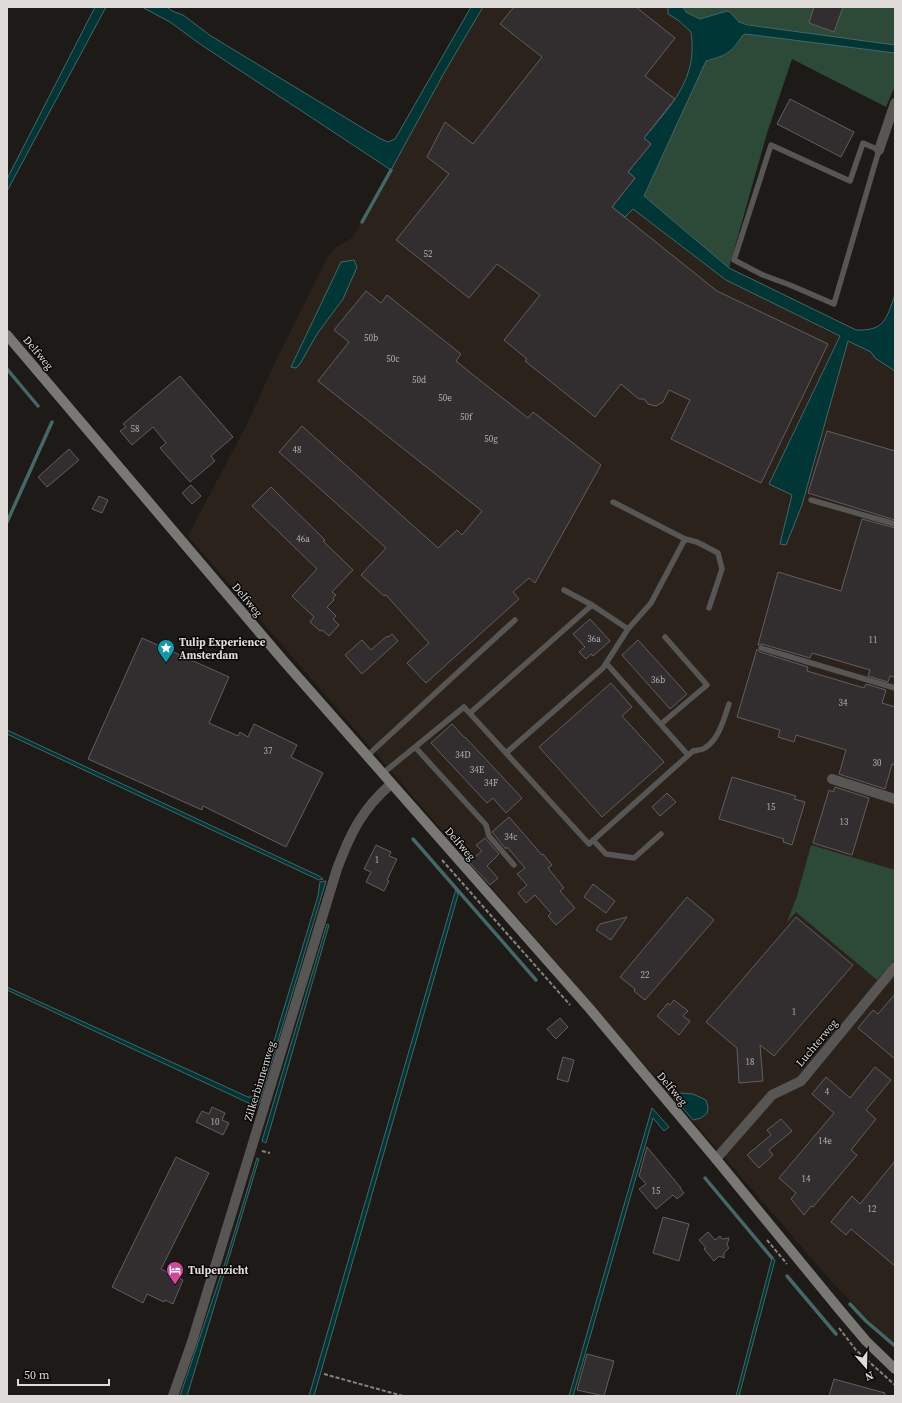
<svg xmlns="http://www.w3.org/2000/svg" width="902" height="1403" font-family="'Source Serif 4',serif">
	<rect width="100%" height="100%" fill="#1e1a17"/>
	<path fill="#2b231b" d="M483,7H668V14L679,21L691,32L693,53L688,76L675,101L644,138L651,144L635,178L613,207L633,208L726,280L871,352L875,358L895,371V1347L832,1282L188,536L247,424L272,369L327,258L335,248L352,238L362,222L437,85Z"/>
	<path fill="#2d4a39" d="M683,7H895V86L886,107L792,59L767,133L729,268L644,196L706,61L720,57L734,48L742,35L758,27L739,22L727,11L700,19L686,12Z
		M811,845L895,870V959L877,980L796,912L787,922L797,896Z"/>
	<path fill="#003636" stroke="#436867" d="M95,7H106L7,191V179Z
		M142,7H167L172,11L183,15L211,36L379,138L388,142L395,139L471,7H483L444,73L391,170L200,44L170,22Z
		M668,7H683L686,12L700,19L727,11L730,12L739,22L748,25L895,45V53L746,34L743,35C730,54 727,55 706,61L644,196L729,268L856,330C885,331 886,319 895,295V371L875,358L871,352L848,341L802,505L786,545L780,544L792,495L769,484L840,336L726,280L633,209L625,217L612,207L635,178L628,172L651,144L644,138C672,104 698,79 691,32L678,20L668,14Z
		M354,260L357,267L343,299L317,334L300,364L296,368L291,367L341,262Z
		M7,730L319,876L323,879L319,880L7,734Z
		M326,881L261,1097L257,1107L7,990V987L248,1097H253L258,1094L318,896L320,882Z
		M456,889L458,895L314,1396H309Z
		M327,924L329,925L266,1143L262,1141Z
		M681,1093L693,1094L706,1100L708,1107L707,1113L701,1118L693,1120L672,1095Z
		M652,1108L669,1127L664,1131L653,1118L573,1396H569Z
		M257,1158L259,1159L187,1396H180L226,1260Z
		M772,1258L775,1260L739,1396H736Z"/>
	<g fill="none" stroke-linecap="round" stroke-linejoin="round">
		<path stroke="#436867" stroke-width="3.5" d="M362,222L391,170
			M7,369L38,406
			M7,522L52,422
			M413,839L536,980
			M705,1178L772,1258
			M787,1276L836,1334
			M850,1304L866,1321L895,1346"/>
	</g>
	<path fill="#322d2f" stroke="#635d60" d="M514,7H636L675,38L645,76L675,99L644,138L651,144L628,172L635,178L612,207L717,291L828,344L761,483L671,439L690,400L669,390L663,402L656,406L648,404L644,399H639L621,384L595,417L525,361L527,359L504,340L540,295L497,264L469,298L396,240L449,174L427,157L445,122L473,144L542,57L500,24Z
		M814,7H843L834,32L809,23Z
		M790,99L854,132L841,157L777,124Z
		M366,291L381,303L387,295L461,354L456,361L477,378L528,418L533,412L601,465L535,583L529,578L513,592L519,599L426,683L407,663L429,643L386,595L384,596L361,575L386,548L279,452L302,426L438,548L457,530L462,535L482,511L318,381L349,342L334,330Z
		M180,376L233,437L211,456L215,461L190,482L160,448L166,443L153,427L132,445L120,431L126,427L123,424Z
		M827,431L895,451V520L808,493Z
		M69,449L79,460L47,487L38,477Z
		M191,485L201,496L192,504L182,493Z
		M271,487L325,540L323,541L353,570L332,592L336,595L333,598L334,600L327,607L336,616L333,619L339,625L329,636L322,630L320,631L310,622L314,617L292,596L317,569L252,506Z
		M99,496L108,500L102,513L92,509Z
		M862,519L895,528V677L890,676L888,682L868,676L870,670L812,653L810,658L762,644L758,645L778,572L841,591Z
		M590,619L610,641L593,656L591,654L586,659L579,652L585,647L573,634Z
		M392,634L398,641L362,674L345,655L362,640L371,650L387,636L388,637Z
		M142,638L229,677L209,723L238,736L240,732L248,737L254,724L297,745L291,757L323,773L286,847L203,806L202,810L88,759Z
		M638,640L687,694L670,709L622,655Z
		M757,649L760,652L808,667L807,671L864,688L866,684L886,690L882,703L895,707V765L892,764L885,789L839,774L846,750L796,735L794,742L778,737L780,730L737,717Z
		M611,683L632,707L622,716L664,762L602,817L539,747Z
		M452,724L465,738V737L522,798L506,813L493,798L487,803L431,743Z
		M732,777L796,796L794,799L805,802L792,845L783,842L784,839L719,819Z
		M835,787L869,798L852,855L813,843L829,790L833,792Z
		M667,793L676,802L660,816L652,807Z
		M509,817L542,855L543,854L552,865L548,868L564,888L560,891L575,908L556,925L548,916L551,913L535,895L526,903L518,893L527,885L517,874L525,868L507,847L506,849L492,832Z
		M485,838L499,854L487,866L498,878L490,885L469,862L482,851L476,845Z
		M376,845L391,852L389,856L397,859L387,880L389,881L384,891L366,882L371,872L364,869Z
		M593,884L615,901L606,913L584,897Z
		M687,897L714,920L645,1000L634,991L635,989L620,977Z
		M627,917L611,940L596,930L600,924Z
		M796,917L853,965L774,1056L760,1045L763,1081L739,1083L737,1048L706,1022Z
		M895,994V1059L858,1028L873,1010L878,1014Z
		M674,1000L688,1011L683,1016L690,1021L679,1035L657,1016L668,1003L670,1005Z
		M560,1018L568,1027L556,1039L547,1029Z
		M563,1057L574,1060L568,1082L557,1079Z
		M875,1067L891,1080L866,1110L876,1119L851,1150L857,1155L813,1207L811,1206L804,1215L791,1199L796,1193L779,1178L834,1113L812,1094L826,1077L850,1098Z
		M212,1107L225,1113L222,1120L229,1123L223,1135L196,1122L202,1111L209,1114Z
		M781,1119L792,1131L769,1150L773,1155L759,1168L747,1155L771,1135L767,1130Z
		M647,1147L681,1188H680L684,1193L677,1199L673,1195L656,1209L639,1189L646,1184L639,1176Z
		M176,1157L209,1173L161,1269L183,1280L173,1304L165,1300L164,1302L147,1294L143,1303L112,1287Z
		M895,1161V1266L851,1229L846,1235L831,1222L852,1196L860,1204Z
		M663,1217L689,1224L679,1261L653,1253Z
		M708,1232L715,1240L720,1236L722,1239L729,1238L727,1245L729,1248L724,1253V1258L719,1256L714,1261L704,1249L706,1248L699,1240Z
		M587,1354L614,1361L604,1396L577,1390Z
		M834,1379L885,1393V1396H829Z"/>
	<g fill="none" stroke-linecap="round" stroke-linejoin="round">
		<path stroke="#878380" stroke-width="2" stroke-dasharray="4 2" stroke-linecap="butt" d="M442,860L570,1005
			M262,1151L270,1153
			M767,1240L787,1264
			M839,1328L856,1350L895,1385
			M324,1374L403,1396"/>
		<path stroke="#575654" stroke-width="5.5" d="M863,143L879,150L834,304L790,285L763,275L734,260L771,145L850,181Z
			M811,500L895,524
			M613,502L685,539L651,603L628,629
			M685,539L697,542L718,553L722,569L709,608
			M564,590L592,605
			M761,648L895,688
			M606,663L688,755
			M470,713L592,605L628,629L603,668L506,753
			M661,724L707,685L665,637
			M415,747L486,825L489,836L514,865
			M367,756L515,620
			M382,774L464,707L589,844L693,751C697,750 702,750 705,748C719,739 724,719 729,704
			M593,840L606,854L634,858L661,834"/>
		<path stroke="#575654" stroke-width="10" d="M879,150L895,103
			M832,779L895,799
			M716,1159L772,1095L801,1081L895,967
			M173,1396L192,1342L337,869C350,834 362,809 391,784"/>
		<path stroke="#797874" stroke-width="10" d="M7,335L282,659L590,1009L716,1159L839,1309L866,1341L895,1369"/>
	</g>
	<defs>
		<symbol id="sight-pin" viewBox="-11 -11 22 30"><path d="M0 17L-7.5 6A9.5 9.5 0 1 1 7.5 6Z" fill="#0f9aa8" stroke="#070605"/><path d="M0-6L1.8-2.2L6-1.7L2.9 1.2L3.7 5.4L0 3.3L-3.7 5.4L-2.9 1.2L-6-1.7L-1.8-2.2Z" fill="#fff"/></symbol>
		<symbol id="hotel-pin" viewBox="-11 -11 22 30"><path d="M0 17L-7.5 6A9.5 9.5 0 1 1 7.5 6Z" fill="#d1479c" stroke="#070605"/><path d="M-6-4.5h1.5V1H6V5H4.5V3h-9V5H-6ZM-4 0a1.8 1.8 0 1 1 3.6 0ZM.5 0V-2.5h3Q6-2.5 6 0Z" fill="#fff"/></symbol>
	</defs>
	<g fill-rule="evenodd">
		<use href="#sight-pin" x="156" y="638" width="20" height="27"/>
		<use href="#hotel-pin" x="165" y="1260" width="20" height="27"/>
	</g>
	<g text-anchor="middle" dominant-baseline="central" stroke-width="3" stroke-linejoin="round" paint-order="stroke">
		<g font-size="9" fill="#b3b0ae">
			<text x="428" y="254">52</text>
			<text x="371" y="338">50b</text>
			<text x="393" y="359">50c</text>
			<text x="419" y="380">50d</text>
			<text x="445" y="398">50e</text>
			<text x="466" y="417">50f</text>
			<text x="135" y="429">58</text>
			<text x="491" y="439">50g</text>
			<text x="297" y="450">48</text>
			<text x="303" y="539">46a</text>
			<text x="594" y="639">36a</text>
			<text x="873" y="640">11</text>
			<text x="658" y="680">36b</text>
			<text x="843" y="703">34</text>
			<text x="268" y="751">37</text>
			<text x="463" y="755">34D</text>
			<text x="877" y="763">30</text>
			<text x="477" y="770">34E</text>
			<text x="491" y="783">34F</text>
			<text x="771" y="807">15</text>
			<text x="844" y="822">13</text>
			<text x="511" y="837">34c</text>
			<text x="377" y="860">1</text>
			<text x="645" y="975">22</text>
			<text x="794" y="1012">1</text>
			<text x="750" y="1062">18</text>
			<text x="827" y="1092">4</text>
			<text x="215" y="1122">10</text>
			<text x="825" y="1141">14e</text>
			<text x="806" y="1179">14</text>
			<text x="656" y="1191">15</text>
			<text x="872" y="1209">12</text>
		</g>
		<g font-size="11" fill="#dedbd8" stroke="#070605">
			<text transform="translate(38 353) rotate(50)">Delfweg</text>
			<text transform="translate(247 600) rotate(50)">Delfweg</text>
			<text transform="translate(460 844) rotate(49)">Delfweg</text>
			<text transform="translate(817 1043) rotate(-50)">Luchterweg</text>
			<text transform="translate(260 1081) rotate(-73)">Zilkerbinnenweg</text>
			<text transform="translate(672 1089) rotate(50)">Delfweg</text>
		</g>
		<g font-size="11" font-weight="bold" fill="#dedbd8" stroke="#070605" text-anchor="start">
			<text x="179" y="642">Tulip Experience<tspan x="179" dy="13">Amsterdam</tspan></text>
			<text x="188" y="1270">Tulpenzicht</text>
		</g>
	</g>
	<rect width="902" height="1403" fill="none" stroke="#dedbd8" stroke-width="16"/>
	<g transform="translate(866 1367) rotate(160)" stroke="#070605" stroke-width="3" paint-order="stroke">
	<path d="M0-3L7 15L0 10L-7 15Z" fill="#dedbd8"/>
	<text y="-6" font-size="11" font-weight="bold" text-anchor="middle" fill="#dedbd8">N</text>
	</g>
	<path d="M18 1379v6h91v-6" fill="none" stroke="#dedbd8" stroke-width="2"/>
	<text x="24" y="1379" font-size="12" fill="#dedbd8" stroke="#070605" stroke-width="3" paint-order="stroke">50 m</text>
</svg>
